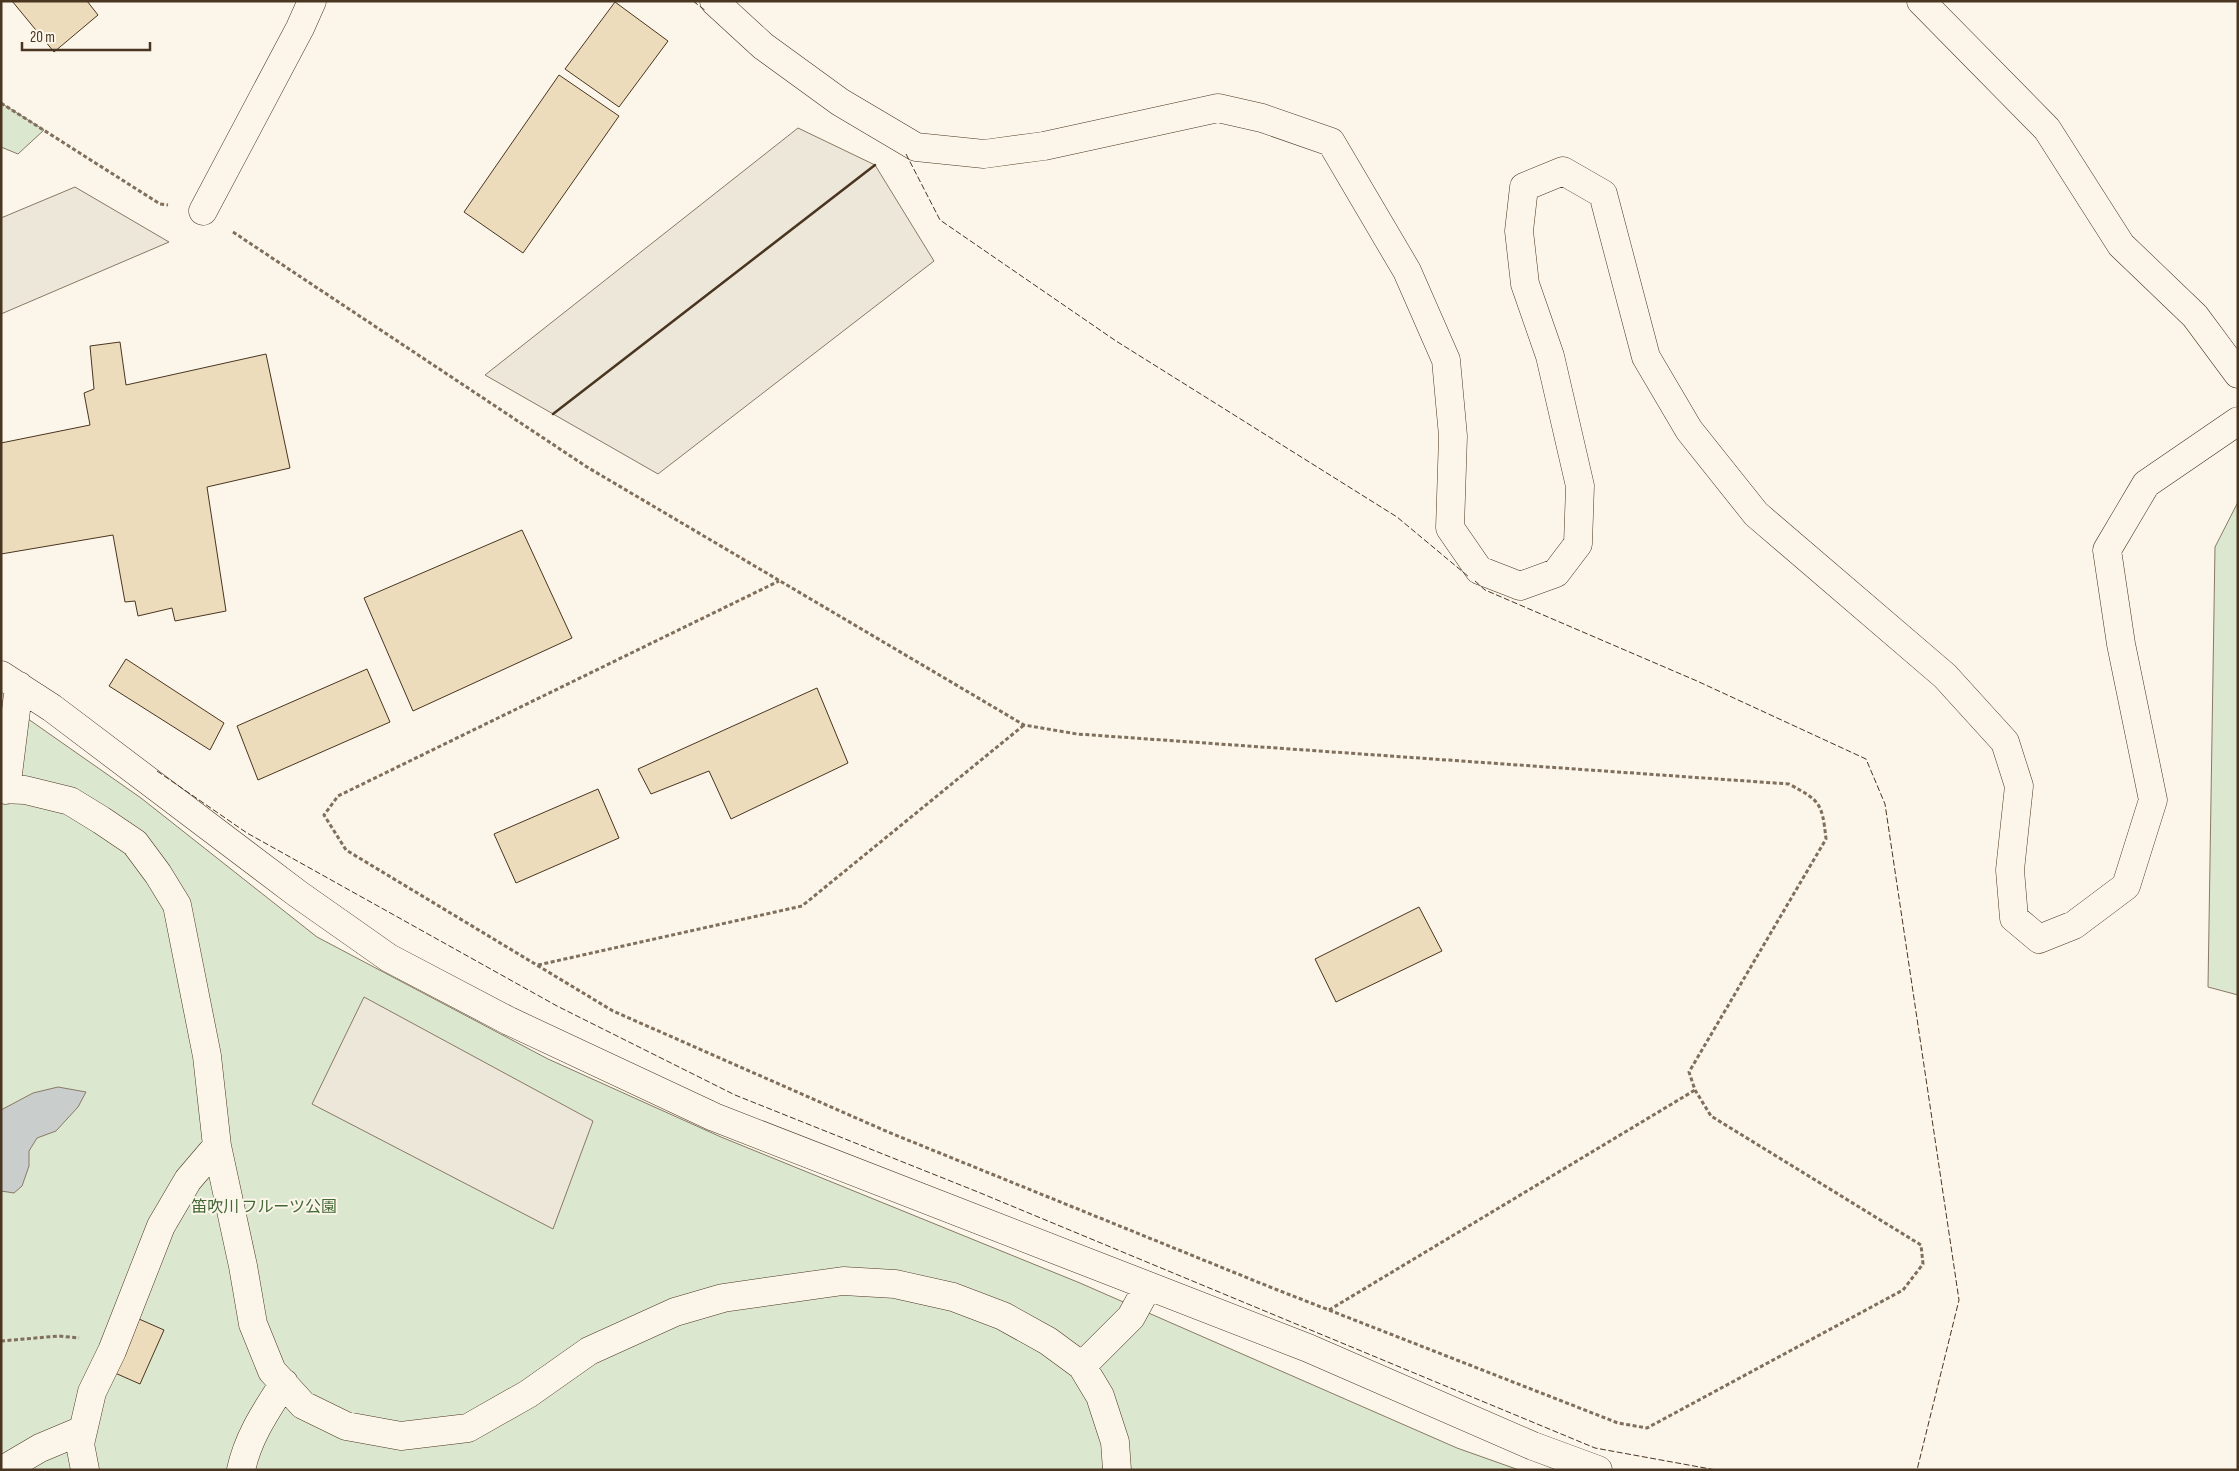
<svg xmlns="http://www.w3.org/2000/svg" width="2239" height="1471" font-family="'Sofia Sans Condensed','Noto Sans JP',sans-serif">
	<rect width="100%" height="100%" fill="#fbf6e9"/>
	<path fill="#dce7d0" stroke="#887966" d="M1,103L44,130L18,154L1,147Z
		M2238,502V995L2208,987L2215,547Z
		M1,700L141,798L317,937L548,1059L721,1137L1080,1283L1457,1448L1519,1470H1Z"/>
	<path fill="#ede7d9" stroke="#887966" d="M798,128L875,165L934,261L658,474L485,375Z
		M75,187L169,242L1,314V218Z
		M364,997L593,1121L553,1229L312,1104Z"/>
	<path fill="#c9cecd" stroke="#887966" d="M58,1087L86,1092L78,1107L56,1131L37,1138L29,1151V1166L22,1186L14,1193L1,1191V1110L33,1093Z"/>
	<path fill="#ecdcbc" stroke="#4a3520" d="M12,1H87L98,15L54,52Z
		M615,2L668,41L619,107L565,69Z
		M559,75L619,116L523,253L464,212Z
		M120,342L126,385L266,354L290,468L207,487L226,611L175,621L172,608L138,616L135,601L125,602L113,535L1,554V443L90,425L84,393L94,389L90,346Z
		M522,530L572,638L413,711L364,598Z
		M126,659L224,723L210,750L109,686Z
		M367,669L390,722L258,780L237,726Z
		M817,688L848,763L731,819L709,771L651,794L638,769Z
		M598,789L619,838L516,883L494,834Z
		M1419,907L1442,951L1336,1002L1315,959Z
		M139,1319L164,1330L140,1384L115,1373Z"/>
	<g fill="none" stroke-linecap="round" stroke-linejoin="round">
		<defs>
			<path id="minor" d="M714,1L763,46L840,102L916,147L984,154L1044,146L1218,108L1262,118L1331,142L1407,271L1446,360L1453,436L1450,528L1479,570L1520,586L1556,573L1578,544L1580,486L1550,356L1525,284L1519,231L1524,187L1563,171L1603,194L1646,357L1689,430L1756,514L1945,676L2005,742L2019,786L2010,870L2014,918L2039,939L2074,925L2126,886L2153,800L2121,644L2107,550L2146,484L2238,421
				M1921,1L2047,129L2121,245L2195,316L2238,374
				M203,211L300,28L312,1
				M1,675L52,708L298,894L389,958L509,1021L714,1117L1308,1348L1533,1446L1598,1470
				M1,789L25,790L70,801L101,820L135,843L158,874L177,905L207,1056L217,1146L243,1266L253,1324L272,1371L303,1405L346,1426L401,1436L468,1428L528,1394L589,1351L675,1312L723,1298L843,1281L895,1284L953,1297L1003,1316L1048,1341L1082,1366L1100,1396L1115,1442L1117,1470
				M6,790L19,686
				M1082,1366L1131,1317L1148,1286
				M9,1470L11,1465L40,1448L83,1430
				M85,1470L80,1444L92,1392L112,1351L161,1226L188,1180L217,1146
				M241,1470C248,1437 266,1411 284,1383"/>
		</defs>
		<use href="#minor" stroke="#4a3520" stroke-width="29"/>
		<path stroke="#7f6f5c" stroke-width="3" stroke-dasharray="4 2.5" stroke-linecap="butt" d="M1,103L160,204L168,205
			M233,232L587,467L1024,725L1077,734L1789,784C1820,801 1822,802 1826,839L1689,1072L1695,1090L1711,1116L1921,1245L1923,1264L1903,1290L1647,1428L1618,1423L1270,1287L888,1132L613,1011L346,850L324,815L338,796L779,581
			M538,965L802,906L1024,725
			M1329,1310L1695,1090
			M1,1341L59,1336L79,1338"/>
		<use href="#minor" stroke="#fbf6e9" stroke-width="28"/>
		<path stroke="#4a3520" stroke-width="1" stroke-dasharray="6 2.5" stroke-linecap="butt" d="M693,1L706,11
			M906,154L940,220L1116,341L1397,517L1469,577
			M1475,581L1485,590L1697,681L1866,759L1885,804L1959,1300L1917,1470
			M157,771L247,833L557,1006L735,1095L978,1192L1595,1448L1716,1470"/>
		<path stroke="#4a3520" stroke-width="2.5" d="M553,414L875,165"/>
	</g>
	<g text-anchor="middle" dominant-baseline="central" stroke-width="4" stroke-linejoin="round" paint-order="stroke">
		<g font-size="16" fill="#436837" stroke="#fbf6e9">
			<text x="264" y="1207">笛吹川 フルーツ公園</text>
		</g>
	</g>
	<rect width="2239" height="1471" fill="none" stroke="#4a3520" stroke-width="5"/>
	<path d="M22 42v8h128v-8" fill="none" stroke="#4a3520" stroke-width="2.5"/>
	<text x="30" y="42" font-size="15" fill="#4a3520" stroke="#fbf6e9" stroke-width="4" paint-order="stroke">20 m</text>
</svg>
